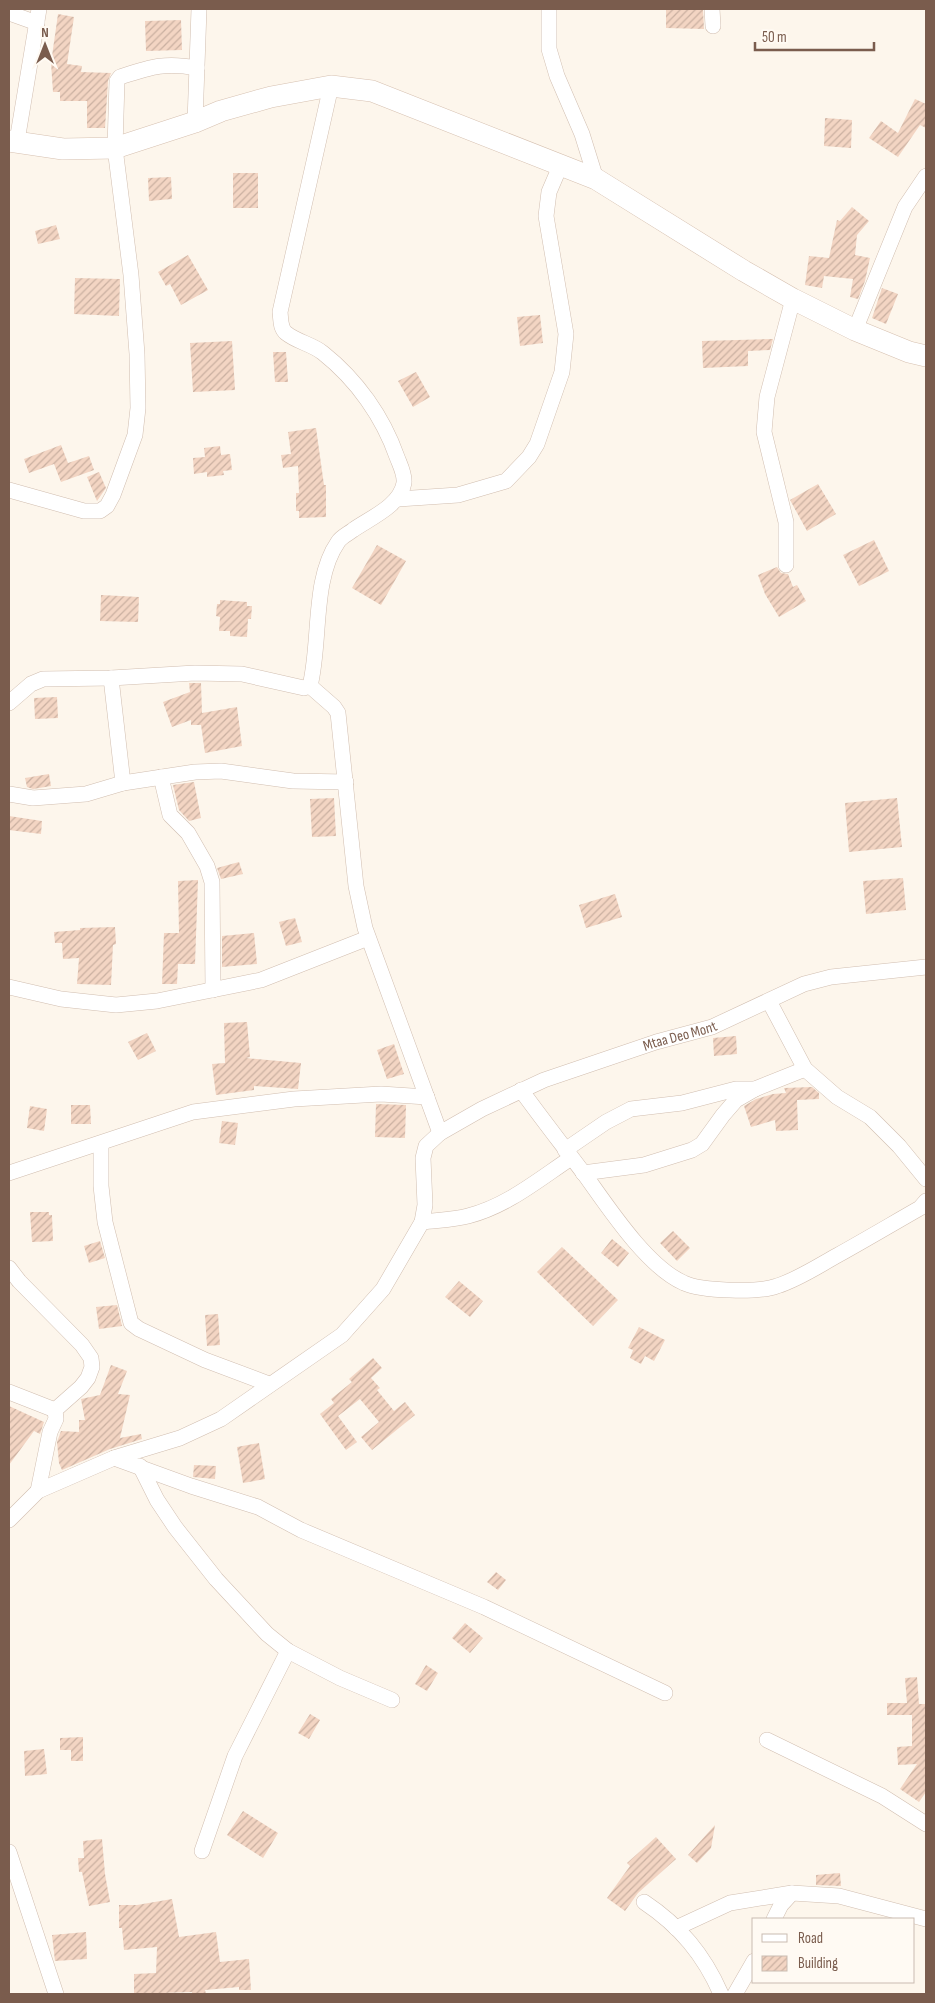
<svg xmlns="http://www.w3.org/2000/svg" width="935" height="2003" font-family="'Sofia Sans Condensed',sans-serif">
	<defs>
		<pattern id="building-hatch" width="6" height="6" patternUnits="userSpaceOnUse" patternTransform="scale(1.25)"><rect width="6" height="6" fill="#f3d5c3"/><path d="M-1 1l2-2M0 6l6-6M5 7l2-2" fill="none" stroke="#cab0a1"/></pattern>
	</defs>
	<rect width="100%" height="100%" fill="#fdf6ec"/>
	<path fill="url(#building-hatch)" d="M666,9H703L704,29L666,28Z
		M58,14L74,17L67,64L82,66L81,72L111,73L108,81L105,128H87V101H60V92H53L51,63Z
		M181,20L182,50L146,51L145,21Z
		M915,99L926,104V128L920,125L898,157L869,138L881,121L898,133Z
		M825,118L852,120L851,148L824,146Z
		M233,173H258V208H233Z
		M171,177L172,199L149,201L148,178Z
		M852,207L869,221L857,235L855,255L870,258L865,281L862,280L865,281L858,299L850,297L853,279L824,276L822,288L805,285L809,256L829,258L837,220L840,221Z
		M56,225L60,239L38,244L35,231Z
		M188,255L208,290L181,305L170,284L166,286L158,272Z
		M75,278L120,279L119,316L74,314Z
		M882,288L898,294L886,324L872,318Z
		M540,315L543,343L520,346L517,317Z
		M773,339L770,350L748,351V366L703,368L702,341Z
		M232,341L235,390L193,392L190,343Z
		M273,352H286L288,382H275Z
		M416,372L430,397L413,407L398,381Z
		M316,428L324,485H326V517L299,518V511H296V493H299L298,466L283,468L281,455L291,454L288,432Z
		M61,445L68,463L89,456L94,470L61,482L54,464L29,473L24,459Z
		M220,446L221,455L230,454L232,470L223,471L224,475L207,477V472L194,474L193,458L205,457L204,448Z
		M99,472L106,488L97,501L87,477Z
		M818,484L836,514L807,531L790,500Z
		M874,540L889,571L859,586L843,555Z
		M377,545L406,561L381,605L352,588Z
		M777,567L781,573L788,574L793,587L797,585L806,601L779,617L765,594L758,575Z
		M101,595L139,597L138,622L100,621Z
		M220,600L247,602V606H252L251,619H248L247,637L230,636V631H219L220,617L216,616L217,604H220Z
		M189,683H201L202,713L237,707L242,746L205,753L201,725H191V720L172,727L163,702L190,692Z
		M57,697L58,718L35,719L34,698Z
		M49,774L51,786L33,789L27,787L25,778Z
		M194,782L201,818L189,821L179,810L173,785Z
		M334,798L336,836L312,837L310,799Z
		M897,798L902,847L849,852L845,803Z
		M9,816L42,821L41,834L9,830Z
		M239,862L243,874L221,879L217,868Z
		M903,878L906,910L866,914L863,881Z
		M198,880L195,964H178L177,984H162L164,933H179L178,881Z
		M615,894L622,917L586,928L579,905Z
		M295,918L302,942L286,946L279,922Z
		M115,927L116,944L113,945L111,985L77,984L79,958L63,959L62,943H55L54,932L80,930V928Z
		M254,933L257,964L222,967V936Z
		M247,1022L250,1057L246,1058L301,1063L298,1089L254,1086V1090L216,1095L212,1064L225,1063L224,1023Z
		M147,1033L156,1051L138,1060L128,1042Z
		M736,1036L737,1054L714,1056L713,1038Z
		M394,1044L404,1074L387,1079L377,1050Z
		M812,1087L819,1093V1099L797,1100L798,1130L776,1131L775,1120L751,1127L744,1106L756,1099L773,1094L786,1093L784,1088Z
		M376,1104L406,1105L405,1138L375,1137Z
		M71,1105H90L91,1124H71Z
		M30,1106L47,1109L44,1131L27,1128Z
		M222,1121L238,1123L235,1145L219,1143Z
		M30,1212H49V1215H52L53,1241L32,1242Z
		M673,1231L690,1248L677,1261L660,1243Z
		M612,1239L629,1253L618,1267L601,1253Z
		M100,1241L105,1258L89,1263L84,1246Z
		M562,1247L618,1300L593,1326L537,1272Z
		M459,1281L483,1301L470,1317L445,1297Z
		M117,1305L122,1326L99,1329L96,1307Z
		M218,1314L220,1345L207,1346L205,1315Z
		M639,1327L665,1340L654,1361L645,1356L641,1364L630,1358L633,1350L628,1348Z
		M373,1358L382,1368L371,1378L380,1388L377,1390L394,1411L405,1402L415,1415L372,1450L361,1437L379,1422L360,1399L338,1416L357,1442L346,1450L320,1414L334,1403L331,1399L352,1382L349,1379Z
		M111,1365L127,1371L118,1394L130,1395L120,1438L141,1434L142,1439L110,1449L62,1470L59,1463L57,1442L61,1431L79,1432V1420H85L81,1399L100,1395Z
		M9,1406L44,1422L40,1434L34,1431L9,1465Z
		M259,1443L265,1479L243,1483L237,1447Z
		M194,1465L216,1466L215,1479L193,1477Z
		M496,1572L506,1580L498,1590L487,1582Z
		M465,1623L483,1638L470,1653L452,1638Z
		M426,1665L438,1673L427,1691L415,1684Z
		M917,1677L919,1704H926V1792L919,1802L900,1789L917,1764L898,1765L897,1747L912,1746V1715H887V1703H907L905,1678Z
		M310,1714L320,1720L309,1739L298,1733Z
		M83,1737V1761H71V1750H60V1738Z
		M44,1749L47,1774L25,1776L24,1751Z
		M243,1811L278,1833L263,1858L227,1835Z
		M715,1825L711,1848L697,1863L688,1855Z
		M656,1837L676,1859L638,1893L625,1911L607,1898L630,1866L627,1863Z
		M102,1839L105,1874L110,1902L89,1906L82,1872H79L78,1858H84L83,1841Z
		M840,1873L841,1886L816,1885V1875Z
		M172,1899L179,1937L216,1932L220,1962L249,1959L251,1990H239V1987L205,1990L206,1994H192V1992L134,1994V1974L156,1973L157,1947L124,1950L122,1928H119V1905H137Z
		M86,1932L87,1959L55,1961L52,1935Z"/>
	<g fill="none" stroke-linecap="round" stroke-linejoin="round">
		<defs>
			<g id="street">
				<path d="M549,9V49L557,76L582,134L596,179"/>
				<path d="M712,9L713,26"/>
				<path d="M9,13L37,23"/>
				<path d="M195,122L199,9"/>
				<path d="M17,141L39,9"/>
				<path d="M855,330L905,207L926,176"/>
				<path d="M9,490L84,511H100L107,506L113,495L135,435L138,408L137,354L131,275L115,148L117,81L120,77C151,67 164,62 197,68"/>
				<path d="M398,499L458,495L506,481L529,457L537,444L562,372L566,334L546,216L549,192L561,164"/>
				<path d="M786,565V522L764,432L767,397L793,299"/>
				<path d="M111,678L123,783"/>
				<path d="M310,686L334,707L338,713L356,886L365,928L440,1133"/>
				<path d="M9,703L31,684L43,679L111,678L195,673L242,674L304,688L310,686C321,642 312,579 338,542C341,537 348,534 353,530C370,518 400,506 404,483C405,474 400,465 397,457C383,417 357,380 323,353C312,344 297,342 286,333C280,328 281,319 280,312L331,86"/>
				<path d="M161,777L170,815L188,833L207,866L212,882L213,990"/>
				<path d="M9,794L33,798L86,794L123,783L195,772L221,771L293,781L346,782"/>
				<path d="M9,987L61,999L116,1005L157,1001L261,980L368,938"/>
				<path d="M769,1001L805,1069L837,1097L870,1117L899,1146L926,1179"/>
				<path d="M521,1090C542,1119 564,1147 585,1175C608,1207 647,1267 684,1283C701,1291 759,1293 777,1286C799,1279 818,1266 838,1255C865,1240 892,1224 920,1208L926,1201"/>
				<path d="M101,1144V1186L105,1222L131,1323L139,1329L205,1360L269,1384"/>
				<path d="M565,1150L606,1122L631,1109L682,1103L736,1089H755L805,1069"/>
				<path d="M9,1173L193,1112L294,1099L381,1094L427,1097"/>
				<path d="M583,1173L644,1165L692,1150L702,1144L723,1115L736,1100L755,1089"/>
				<path d="M422,1222C437,1220 453,1220 468,1216C507,1206 538,1180 571,1158"/>
				<path d="M9,1268L19,1281L82,1345L91,1358L92,1367L88,1378L81,1387L55,1410L56,1419L50,1432L38,1491"/>
				<path d="M9,1392L55,1410"/>
				<path d="M114,1458L191,1486L258,1507L301,1530L484,1607L665,1693"/>
				<path d="M140,1466L157,1500L175,1527L216,1579L267,1634L288,1651L340,1678L392,1700"/>
				<path id="s1" d="M9,1520L38,1491L114,1458L180,1438L221,1419L342,1335L383,1289L422,1222L425,1205L423,1158L426,1146L440,1133L482,1109L544,1080L656,1042L712,1027L804,984L831,977L926,967"/>
				<path d="M767,1740L882,1796L926,1824"/>
				<path d="M202,1851L235,1756L288,1651"/>
				<path d="M9,1852L56,1994"/>
				<path d="M644,1902C680,1926 704,1955 721,1994"/>
				<path d="M774,1919L781,1905L792,1893"/>
				<path d="M676,1928L730,1903L792,1893L839,1896L926,1919"/>
				<path d="M735,1994L754,1961"/>
			</g>
			<path id="secondary" d="M9,141L63,149L115,148L195,122L221,111L271,97L331,86L372,91L596,179L744,271L793,299L855,330L909,352L926,356"/>
		</defs>
		<use href="#street" stroke="#d1beb0" stroke-width="16"/>
		<use href="#secondary" stroke="#d6c0b0" stroke-width="22"/>
		<use href="#street" stroke="#fff" stroke-width="15"/>
		<use href="#secondary" stroke="#fff" stroke-width="21"/>
	</g>
	<g text-anchor="middle" dominant-baseline="central" stroke-width="5" stroke-linejoin="round" paint-order="stroke">
		<g font-size="15" fill="#7a5c4d" stroke="#fffaf3">
			<text stroke="none"><textPath href="#s1" startOffset="880">Mtaa Deo Mont</textPath></text>
		</g>
	</g>
	<rect width="935" height="2003" fill="none" stroke="#7a5c4d" stroke-width="20"/>
	<rect x="752" y="1918" width="162" height="65" fill="#fffaf3" stroke="#cabbb1"/>
	<rect x="762" y="1934" width="25" height="8" fill="#ffffff" stroke="#cabbb1"/>
	<text x="798" y="1943" font-size="15" fill="#7a5c4d">Road</text>
	<rect x="762" y="1956" width="25" height="15" fill="url(#building-hatch)" stroke="#cabbb1"/>
	<text x="798" y="1968" font-size="15" fill="#7a5c4d">Building</text>
	<g transform="translate(45 45)" stroke="#fffaf3" stroke-width="4" paint-order="stroke">
	<path d="M0-4L9 19L0 12L-9 19Z" fill="#7a5c4d"/>
	<text y="-8" font-size="14" font-weight="bold" text-anchor="middle" fill="#7a5c4d">N</text>
	</g>
	<path d="M755 42v8h119v-8" fill="none" stroke="#7a5c4d" stroke-width="2.5"/>
	<text x="762" y="42" font-size="15" fill="#7a5c4d" stroke="#fffaf3" stroke-width="4" paint-order="stroke">50 m</text>
</svg>
